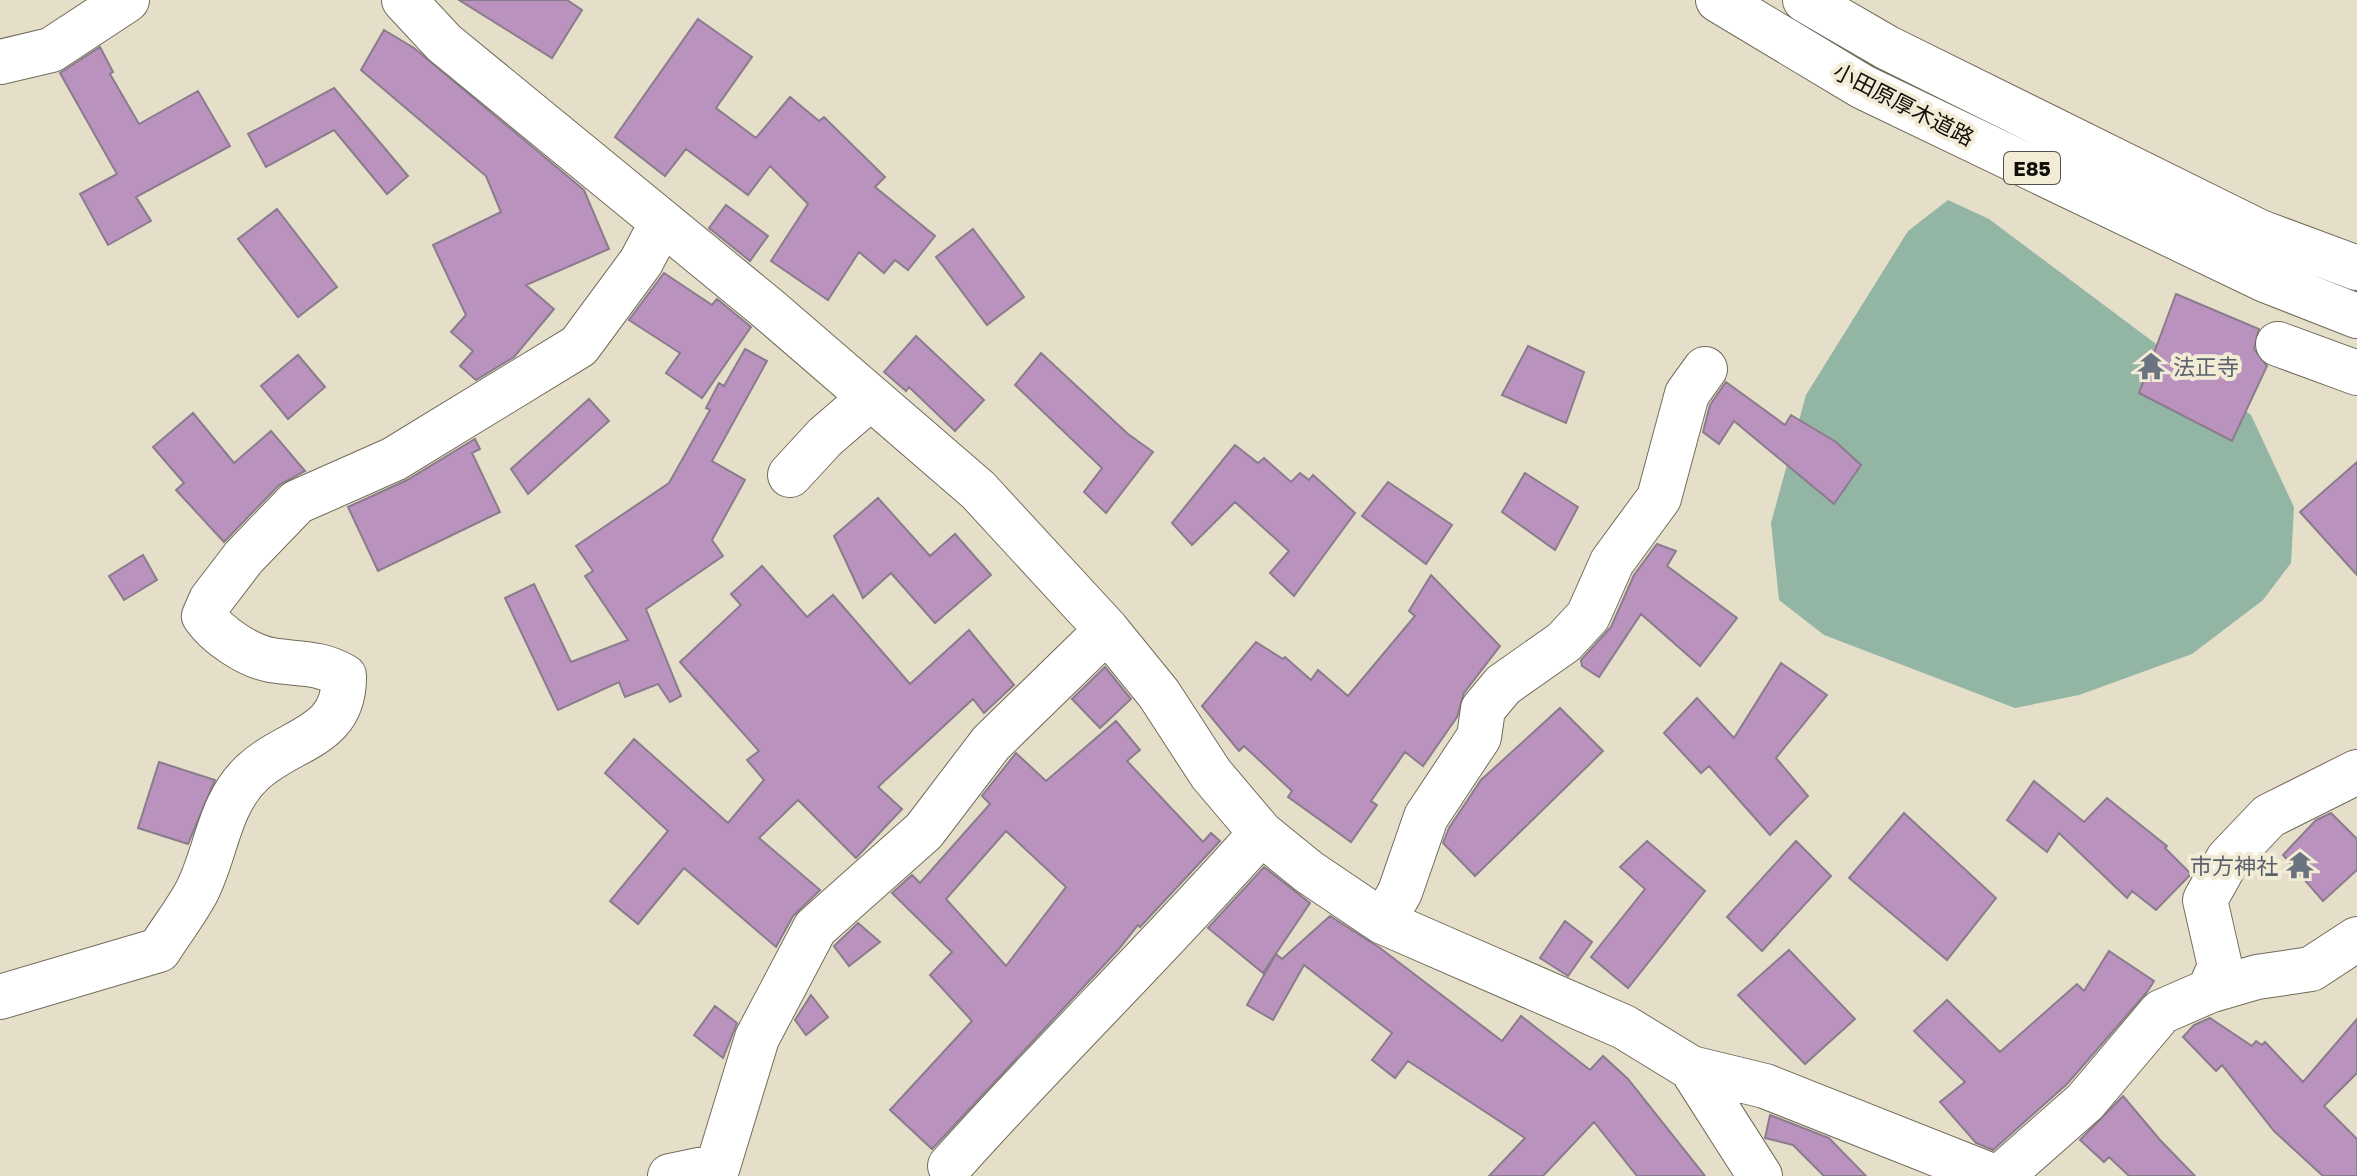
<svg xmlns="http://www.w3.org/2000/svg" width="2357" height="1176" font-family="'Golos Text','Noto Sans JP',sans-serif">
	<rect width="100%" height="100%" fill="#e5dfca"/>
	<path fill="#92b6a3" d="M1948,200L1989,219L2251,415L2294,507L2291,563L2263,600L2192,654L2079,695L2015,708L1824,635L1779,600L1771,523L1806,395L1908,231Z"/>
	<path fill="#b992be" stroke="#8a7c8c" stroke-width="2" fill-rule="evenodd" d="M459,0H567L582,10L552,58Z
		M698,19L752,57L716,108L756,138L790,97L819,121L824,117L885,177L875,187L935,236L908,270L895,260L884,273L859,252L828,300L771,261L808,204L770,166L748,195L686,149L665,176L615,137Z
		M384,30L414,48L584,190L609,249L526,285L554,309L514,357L476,380L460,366L473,351L451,332L466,315L433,245L501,212L486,176L361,70Z
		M100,47L113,72L110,74L139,124L198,91L230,146L136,197L151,221L108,245L80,194L117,174L60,73Z
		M334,88L408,176L387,194L334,130L266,167L248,134Z
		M726,205L768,236L750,261L709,228Z
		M277,209L337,287L298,317L238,239Z
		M973,229L1024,297L987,325L936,257Z
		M664,273L712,305L717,299L751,327L702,398L666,373L680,353L629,320Z
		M2176,294L2259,329L2254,349L2267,366L2232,441L2139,393Z
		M916,336L984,400L955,431L909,387L906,391L884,372Z
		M1528,346L1584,372L1566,423L1502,395Z
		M745,349L767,361L712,461L745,480L712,540L723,556L646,609L681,696L670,702L658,684L625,697L619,682L558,710L505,598L534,584L571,662L628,640L585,576L593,571L576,546L669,483L710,410L706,408L719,383L724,386Z
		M1041,353L1128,434L1153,452L1106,513L1084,492L1102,468L1015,385Z
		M298,355L325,387L288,419L261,386Z
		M1726,382L1785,425L1791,415L1836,442L1861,465L1834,504L1734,421L1719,444L1703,432L1710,405Z
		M589,399L609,421L528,494L511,469Z
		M193,413L234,463L271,431L305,471L279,485L224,542L176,490L184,483L153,447Z
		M475,439L480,449L472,453L500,512L378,571L348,507L407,480Z
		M1235,445L1258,463L1264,458L1291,482L1300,473L1309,480L1313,475L1355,513L1294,596L1270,573L1289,551L1235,502L1192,545L1172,523Z
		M2357,462V575L2300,512Z
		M1525,473L1578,507L1555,550L1502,512Z
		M1388,482L1452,525L1426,564L1362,516Z
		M878,498L930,556L955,534L991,575L935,623L891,573L863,598L834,536Z
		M1657,544L1676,551L1667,566L1737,618L1700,666L1641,614L1599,677L1582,666L1581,660L1611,627L1634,575Z
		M143,555L157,580L124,600L109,576Z
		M762,566L807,617L833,595L910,684L969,630L1014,685L984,713L973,699L878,787L902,809L856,858L798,800L759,838L820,890L793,916L776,947L684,868L638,924L610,901L668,831L605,773L634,739L728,823L764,780L747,760L759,751L680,662L741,605L731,594Z
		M1431,575L1500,646L1464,693L1457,717L1423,766L1405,752L1371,801L1377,805L1351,842L1288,797L1292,791L1244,746L1239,751L1202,706L1256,642L1283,659L1285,657L1311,680L1318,670L1348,696L1415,616L1409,611Z
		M1781,663L1827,695L1776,758L1808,796L1770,835L1709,766L1701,773L1664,733L1697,698L1734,738Z
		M1105,667L1131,699L1100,728L1072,699Z
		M1560,708L1603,751L1475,876L1443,843L1449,828L1481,780Z
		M1116,721L1140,750L1127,761L1203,842L1211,833L1220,841L1140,927L1138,925L1118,950L932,1149L890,1110L972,1021L930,975L952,952L892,893L912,875L920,883L990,804L982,796L1016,753L1046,781ZM1006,831L1066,887L1006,966L946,899Z
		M159,762L215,780L188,844L138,828Z
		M2034,781L2084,822L2107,798L2167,846L2165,848L2191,874L2156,910L2132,891L2127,898L2059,833L2047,852L2007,820Z
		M1904,813L1996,898L1947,960L1849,878Z
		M2331,813L2357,839V870L2323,901L2283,855L2316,820Z
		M1647,841L1705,891L1628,988L1591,957L1645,889L1620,867Z
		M1796,841L1831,876L1762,951L1727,917Z
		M1264,867L1310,903L1263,973L1208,928Z
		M1330,916L1380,948L1502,1041L1521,1016L1590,1070L1603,1056L1628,1079L1705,1176H1637L1594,1122L1543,1176H1489L1525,1138L1408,1061L1395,1078L1372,1060L1392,1033L1304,965L1273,1020L1247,1005L1276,954L1282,959Z
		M1565,921L1592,942L1568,976L1540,958Z
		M858,923L880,942L849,966L834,946Z
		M1789,950L1855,1019L1805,1064L1738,995Z
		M2109,951L2154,981L2147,992L2067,1084L1993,1150L1976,1143L1940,1102L1965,1082L1914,1031L1947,1000L2000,1052L2077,984L2084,991Z
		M811,995L828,1017L806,1035L795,1020Z
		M715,1006L737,1023L723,1058L694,1035Z
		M2210,1018L2252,1046L2256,1041L2262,1045L2265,1042L2303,1082L2357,1019V1073L2324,1106L2357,1139V1176H2323L2274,1131L2222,1065L2216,1071L2183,1037L2194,1025Z
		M2123,1096L2160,1140L2195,1176H2129L2109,1157L2104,1162L2080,1140Z
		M1770,1115L1829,1138L1866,1176H1824L1793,1145L1765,1138Z"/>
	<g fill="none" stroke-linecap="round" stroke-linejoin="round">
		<defs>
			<path id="minor" d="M404,0L444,43L766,307L978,490L1107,630L1159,694L1211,774L1261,833L1309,872L1383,922L1624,1027L1691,1068L1760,1176
				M0,62L51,50L127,0
				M2278,344L2357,373
				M790,475L825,437L869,399
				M1383,922L1400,892L1426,817L1479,737L1483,709L1503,685L1564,642L1588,616L1612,562L1659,498L1687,394L1705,369
				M2209,991L2257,977L2311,969L2357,939
				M0,997L159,950C171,931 185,913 196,893C217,853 218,804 253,772C291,737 345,738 344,676C317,661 300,665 271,660C248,656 217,635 204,616L211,600L244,557L297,502L394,459L579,346L641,262L661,224
				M1691,1068L1765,1086L1992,1176
				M950,1166C1051,1053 1160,947 1261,833
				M670,1176L718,1166L757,1038L815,928L924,831L991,743L1107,630
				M2001,1176L2085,1102L2161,1012L2209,991L2220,966L2205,900L2228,859L2269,816L2357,772"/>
			<path id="highway" d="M1718,0L1863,87L2265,280L2357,316
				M1805,0L1886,47L2260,232L2357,268"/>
		</defs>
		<use href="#minor" stroke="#726c5a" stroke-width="46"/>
		<use href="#highway" stroke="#726c5a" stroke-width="46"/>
		<use href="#minor" stroke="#fff" stroke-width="44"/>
		<use href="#highway" stroke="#fff" stroke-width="44"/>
	</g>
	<defs>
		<symbol id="temple-bare" viewBox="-9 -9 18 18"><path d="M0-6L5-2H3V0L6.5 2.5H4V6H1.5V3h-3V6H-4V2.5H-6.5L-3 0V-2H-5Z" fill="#6b7280" stroke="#f2ecd7" stroke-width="2.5" paint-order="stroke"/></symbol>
	</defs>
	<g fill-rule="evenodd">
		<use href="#temple-bare" x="2131" y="346" width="40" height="40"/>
		<use href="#temple-bare" x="2280" y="845" width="40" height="40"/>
	</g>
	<g text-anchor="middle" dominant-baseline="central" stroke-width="8" stroke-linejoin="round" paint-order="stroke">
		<rect fill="#f2ecd7" stroke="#545146" stroke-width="2" x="2004" y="152" width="56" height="32" rx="6"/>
		<g font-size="20" font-weight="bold" fill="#110f08">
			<text x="2032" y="168">E85</text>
		</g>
		<g font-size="22" fill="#110f08" stroke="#f2ecd7">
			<text transform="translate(1904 104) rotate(27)">小田原厚木道路</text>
		</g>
		<g font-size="22" fill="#5b616d" stroke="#f2ecd7" text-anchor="start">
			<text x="2173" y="366">法正寺</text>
			<text x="2278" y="865" text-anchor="end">市方神社</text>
		</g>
	</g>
</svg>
